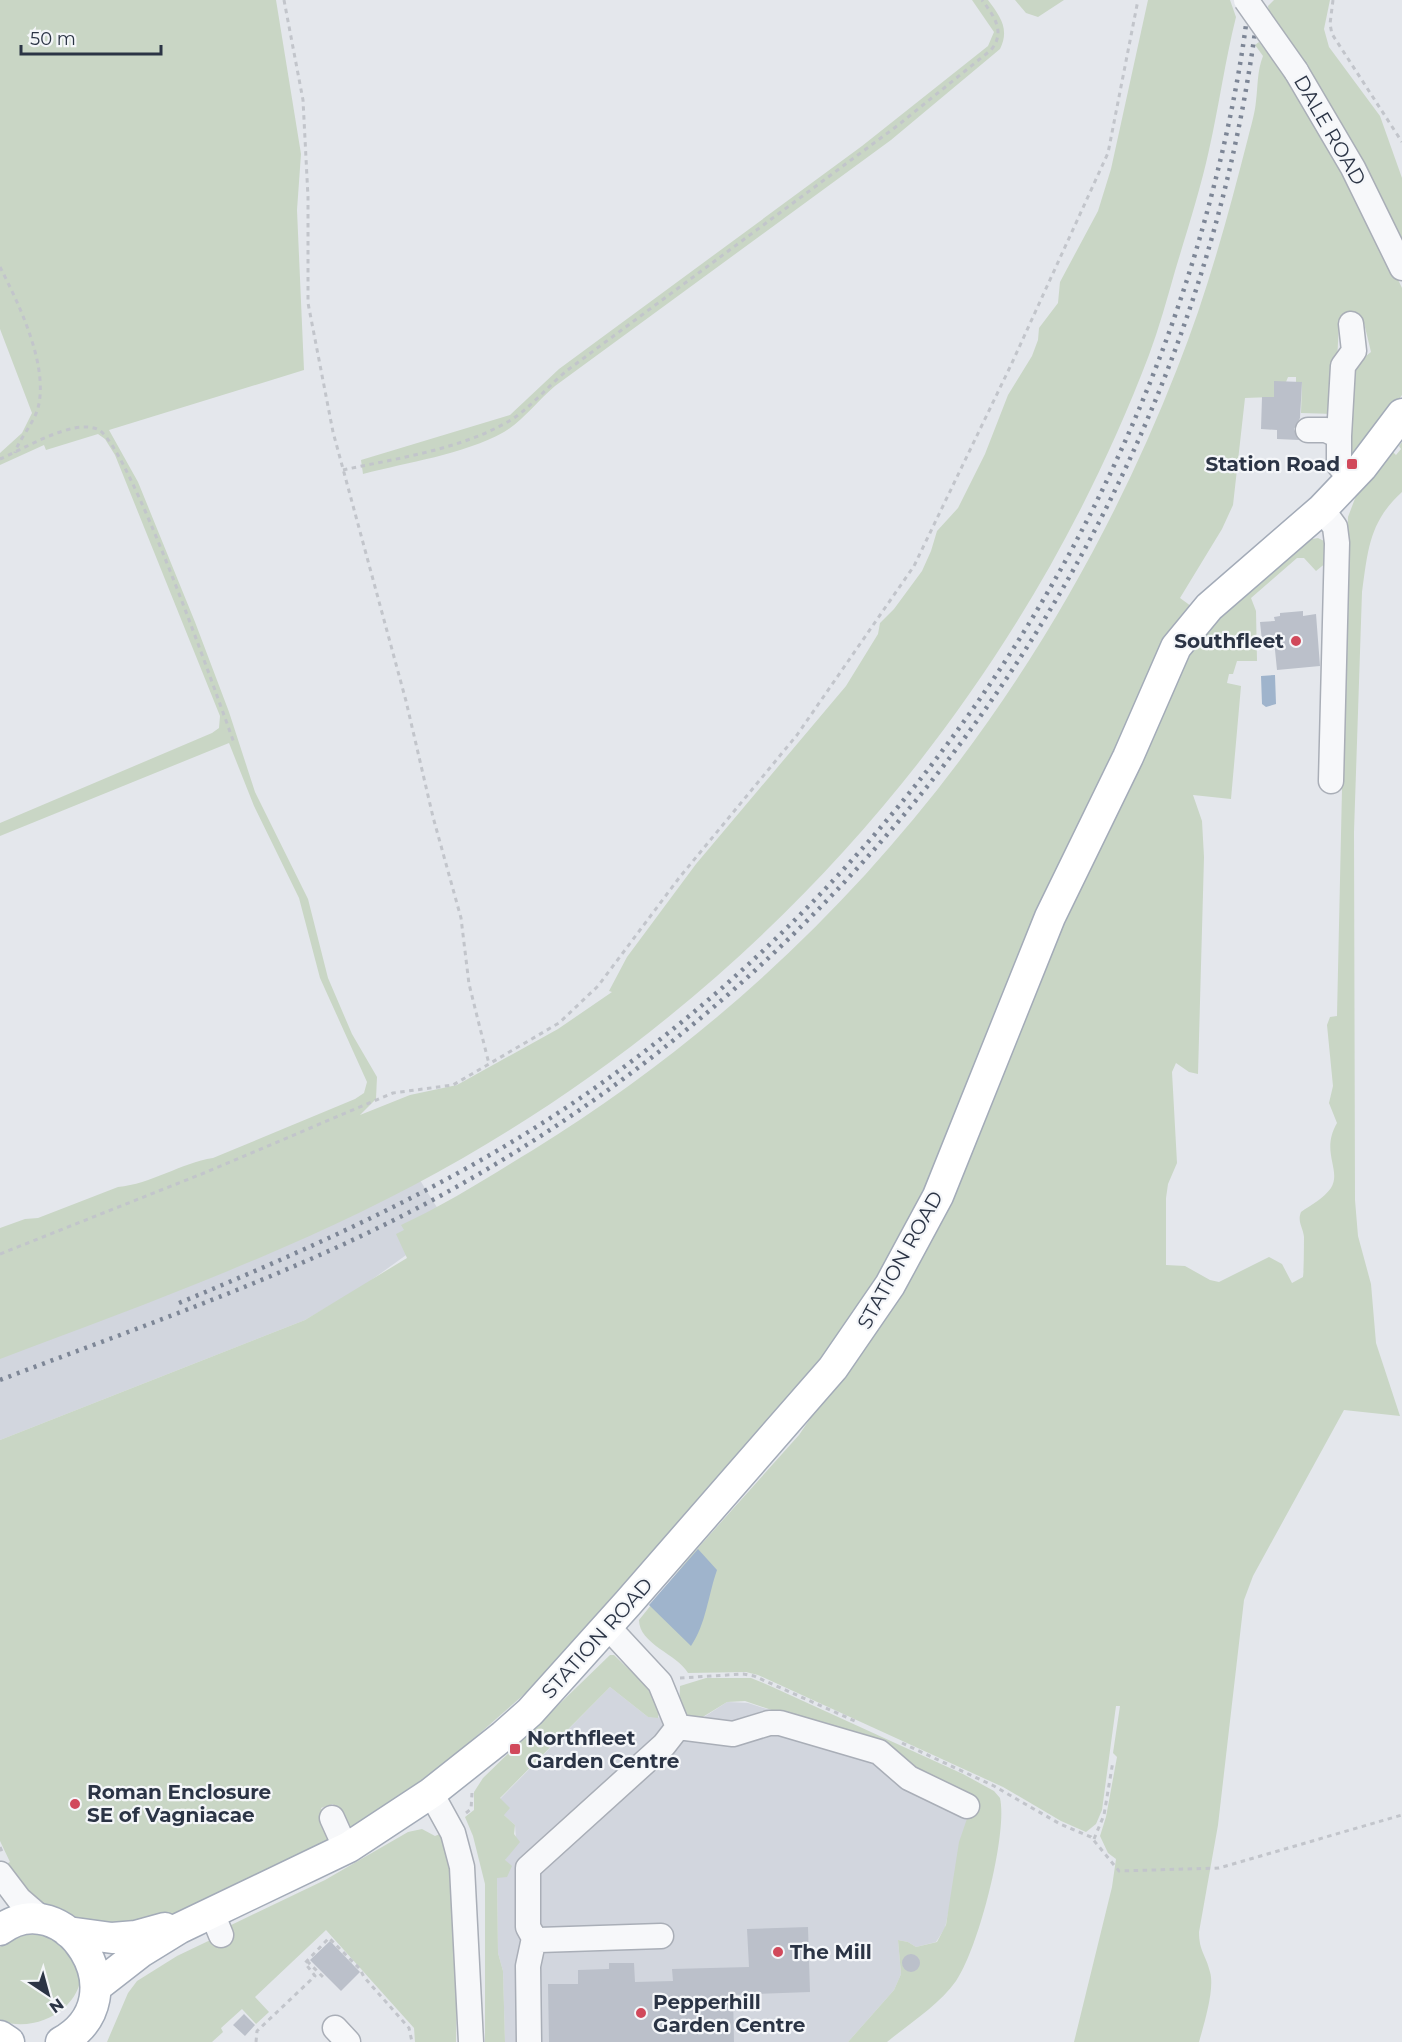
<svg xmlns="http://www.w3.org/2000/svg" width="1402" height="2042" font-family="Montserrat,sans-serif">
	<rect width="100%" height="100%" fill="#e4e7ec"/>
	<path fill="#d2d6de" d="M398,1145L448,1225L363,1286L305,1320L0,1440V1295Z
		M610,1687L648,1717L701,1719L727,1702L748,1703L837,1732L968,1793L970,1810L945,1928L936,1942L916,1947L908,1942L898,1940L901,1974L894,1990L848,2042H505L503,1971L498,1953L497,1877H507L505,1860L516,1838L515,1825L504,1815L500,1799Z"/>
	<path fill="#c9d6c5" d="M0,0H276L301,154L297,210L304,370L109,430L138,482L195,622L229,712L255,792L308,899L328,978L352,1034L377,1077L376,1099L360,1115L410,1095L457,1085L558,1029L612,992L609,991L627,957L696,864L846,686L878,634L880,623L894,609L922,571L931,551L937,531L958,508L985,454L1008,395L1032,356L1038,340L1039,328L1058,303L1060,282L1098,211L1111,169L1148,0H1230L1236,17C1225,61 1219,106 1209,150C1200,191 1187,231 1175,271C1167,299 1159,328 1149,355C1021,692 776,978 463,1158C320,1241 154,1301 0,1359V1228L25,1219L38,1218L118,1187C151,1184 181,1163 213,1158L355,1099L364,1093L367,1082L320,978L299,898L254,806L229,743L0,836V823L212,733L219,728L220,716L115,455L105,439L98,434L46,450L44,445L0,465V453L22,433L32,413L0,329Z
		M972,0H988C1000,16 1010,29 1000,49L891,140L555,386C537,401 524,420 504,432C462,455 408,462 363,474L361,460L510,415L559,369L862,146L988,46L994,32Z
		M1015,0H1064L1038,17L1026,13Z
		M1274,0H1330L1324,29L1329,47L1380,116L1402,178V256L1269,13L1268,6Z
		M1259,42L1300,96L1347,171L1402,288V395L1354,460L1346,452L1353,424V366L1371,352L1364,323L1360,320L1339,325L1334,414L1301,413L1302,382H1296V377H1288L1286,382H1274V397L1245,398L1233,505L1222,529L1180,598L1195,609L967,1109L872,1306L529,1690L429,1778L347,1832L333,1804L321,1808L331,1827L327,1844L145,1928L68,1917L34,1900L4,1865L10,1862L0,1841V1440L305,1320L407,1258L396,1234L404,1230L401,1225C447,1204 490,1176 533,1150C831,966 1049,695 1177,369C1207,294 1228,216 1248,138C1251,126 1255,113 1256,101C1258,86 1257,71 1263,56L1255,45Z
		M1402,442V492C1369,522 1368,550 1362,592L1354,832L1355,1200L1358,1236L1371,1284L1376,1343L1400,1416L1344,1410L1253,1576L1244,1600L1218,1825L1199,1932C1199,1951 1206,1955 1210,1972C1215,1989 1204,2024 1199,2042H1074L1112,1887L1116,1859L1108,1853L1100,1836L1106,1817L1117,1757L1113,1753L1120,1706H1116L1102,1810L1096,1824L1086,1832L1061,1821L1003,1787L758,1675L746,1672L688,1673C677,1654 639,1644 639,1620L689,1558L799,1435L866,1336L977,1123L1182,649L1301,541L1318,538L1326,542L1327,562L1316,571L1304,558H1297L1251,598L1256,611L1257,661H1237L1233,674H1229L1227,683L1241,686L1231,799L1193,795L1202,821L1204,857L1198,1074L1189,1072L1176,1063L1172,1072L1177,1163L1168,1184L1166,1198V1265L1185,1266L1210,1280L1219,1282L1269,1257L1282,1264L1292,1283L1303,1277C1304,1271 1304,1243 1304,1237C1303,1227 1297,1222 1301,1212C1311,1205 1324,1198 1331,1188C1342,1170 1320,1152 1337,1123L1329,1103L1333,1086L1327,1025L1330,1017L1337,1016L1348,517L1359,488L1393,452L1396,455L1401,449L1399,446Z
		M610,1655H614C629,1671 663,1693 658,1718L648,1717L610,1687L500,1798L510,1808L504,1815L515,1825L514,1834L520,1842L505,1860L512,1866L507,1877L497,1878L498,1953L503,1971L505,2042H485V1884L473,1836L465,1817L474,1810V1792L483,1778Z
		M706,1678H751L768,1685L963,1774L994,1791L1000,1798C1008,1834 978,1950 956,1981C939,2005 910,2023 887,2042H848L894,1990L901,1974L898,1940L908,1942L916,1947L937,1942L946,1925L959,1842L970,1810L968,1793L837,1732L745,1701L727,1702L693,1723L679,1710L680,1686Z
		M422,1829L435,1836L440,1834C462,1874 457,1993 456,2042H415L414,2028L326,1930L255,1997L269,2012L256,2024L242,2009L221,2028L223,2032L212,2042H107L128,1993L137,1981L177,1956L225,1933L227,1927L325,1880L408,1832Z
		M35,1934C124,1952 68,2042 0,2021V1947L19,1936Z"/>
	<path fill="#9fb4cc" d="M1275,675L1276,704L1266,707L1262,704L1261,676Z
		M698,1549L717,1570C708,1596 706,1624 691,1646L649,1605Z"/>
	<path fill="#bbc0ca" d="M1274,381L1302,382L1300,418L1294,429L1299,440L1277,439V430L1261,429L1262,397H1274Z
		M1303,611V616L1316,614L1320,666L1277,670L1274,640L1262,641L1260,622L1275,621L1274,617L1280,616V613Z
		M808,1927L810,1992L733,1995L734,2042H549L548,1984H578V1970L609,1969V1963H634L635,1982L673,1981L672,1969L749,1967L747,1929Z
		M330,1941L360,1972L341,1991L310,1960Z
		M902 1963a9 9 0 1 1 18 0a9 9 0 1 1-18 0Z
		M244,2014L255,2025L245,2036L233,2025Z"/>
	<g fill="none" stroke-linecap="round" stroke-linejoin="round">
		<defs>
			<path id="minor" d="M1296,71L1353,168L1402,268
				M1308,430H1326L1339,436V465L1351,479
				M1339,436L1343,366L1354,351L1351,324
				M1322,509L1335,527L1337,543L1331,781
				M607,1626L660,1683L678,1727L664,1745L528,1868V1927L534,1938L539,1940L661,1936
				M678,1727L733,1734L769,1723H780L879,1752L909,1778L967,1806
				M431,1793L453,1833L462,1867L471,2042
				M332,1818L346,1849
				M0,1874L19,1899L41,1918
				M212,1913L221,1935
				M335,2028L348,2042
				M529,2042L528,1966L534,1938"/>
			<path id="major" d="M0,1930C63,1881 142,1997 61,2042
				M68,1932L112,1938L136,1936L165,1928
				M96,1987L141,1952L180,1928L349,1847L431,1793L503,1736L530,1712L628,1603L833,1368L890,1285L938,1196L1050,917L1128,757L1176,647L1209,607L1322,509L1362,467L1402,414
				M0,2036L9,2042"/>
		</defs>
		<use href="#minor" stroke="#a9aeb7" stroke-width="27"/>
		<use href="#major" stroke="#a3abb8" stroke-width="33"/>
		<path stroke="#c2c5cb" stroke-width="3" stroke-dasharray="4.5 4.5" stroke-linecap="butt" d="M284,0L303,100L308,197V303L333,432L406,701L433,817L461,918L469,984L489,1064
			M1333,0L1330,24L1332,34L1402,142
			M0,267C19,304 49,366 38,408C34,423 16,444 15,453
			M0,459C24,449 72,419 97,429C128,440 218,699 234,743
			M343,470C398,458 465,449 514,418C534,404 550,384 569,369L897,126L991,50C1006,32 994,16 982,0
			M0,1254L204,1173L393,1093L453,1085L559,1023L598,986L679,878L797,735L914,566L1011,365L1108,153L1138,0
			M680,1678L743,1674L754,1676L855,1721
			M902,1743L994,1786L1060,1824L1091,1837L1119,1871L1219,1868L1402,1815
			M466,1813L471,1809L472,1793
			M1094,1839L1104,1815L1113,1761
			M0,1847L3,1854
			M307,1961L325,1979
			M256,2042L257,2031L315,1976L305,1963L329,1938L360,1969L364,1977L409,2028L412,2042"/>
		<use href="#minor" stroke="#f7f8fa" stroke-width="24"/>
		<use href="#major" stroke="#fff" stroke-width="30"/>
		<path stroke="#7d8696" stroke-width="4.5" stroke-dasharray="3 6" stroke-linecap="butt" d="M179,1303C317,1246 452,1185 576,1101C874,898 1096,590 1198,244C1221,165 1240,82 1249,0
			M0,1380C155,1321 313,1268 458,1186C892,941 1202,499 1259,0"/>
		<defs>
			<path id="minor-bridge" d="M1246,0L1296,71"/>
		</defs>
		<use href="#minor-bridge" stroke="#a9aeb7" stroke-width="27" stroke-linecap="butt"/>
		<use href="#minor-bridge" stroke="#f7f8fa" stroke-width="24"/>
	</g>
	<g fill="#d1495b" stroke="#f4f6f9" stroke-width="2">
		<rect x="1346" y="458" width="12" height="12" rx="3"/>
		<circle cx="1296" cy="641" r="6"/>
		<rect x="509" y="1743" width="12" height="12" rx="3"/>
		<circle cx="75" cy="1804" r="6"/>
		<circle cx="778" cy="1952" r="6"/>
		<circle cx="641" cy="2013" r="6"/>
	</g>
	<g text-anchor="middle" dominant-baseline="central" stroke-width="4.5" stroke-linejoin="round" paint-order="stroke">
		<g font-size="20" fill="#2b3445" stroke="#f4f6f9">
			<text transform="translate(1330 130) rotate(60)">DALE ROAD</text>
			<text transform="translate(900 1260) rotate(-61)">STATION ROAD</text>
			<text transform="translate(597 1638) rotate(-48)">STATION ROAD</text>
		</g>
		<g font-size="20" font-weight="bold" fill="#2b3445" stroke="#f4f6f9" text-anchor="start">
			<text x="1340" y="464" text-anchor="end">Station Road</text>
			<text x="1284" y="641" text-anchor="end">Southfleet</text>
			<text x="527" y="1738">Northfleet<tspan x="527" dy="23">Garden Centre</tspan></text>
			<text x="87" y="1792">Roman Enclosure<tspan x="87" dy="23">SE of Vagniacae</tspan></text>
			<text x="790" y="1952">The Mill</text>
			<text x="653" y="2002">Pepperhill<tspan x="653" dy="23">Garden Centre</tspan></text>
		</g>
	</g>
	<g transform="translate(48 1994) rotate(144)" stroke="#f4f6f9" stroke-width="4.5" paint-order="stroke">
	<path d="M0-4.5L10 22L0 15L-10 22Z" fill="#2b3445"/>
	<text y="-9" font-size="16" font-weight="bold" text-anchor="middle" fill="#2b3445">N</text>
	</g>
	<path d="M21 45v9h140v-9" fill="none" stroke="#2b3445" stroke-width="3"/>
	<text x="30" y="45" font-size="18" fill="#2b3445" stroke="#f4f6f9" stroke-width="4.5" paint-order="stroke">50 m</text>
</svg>
